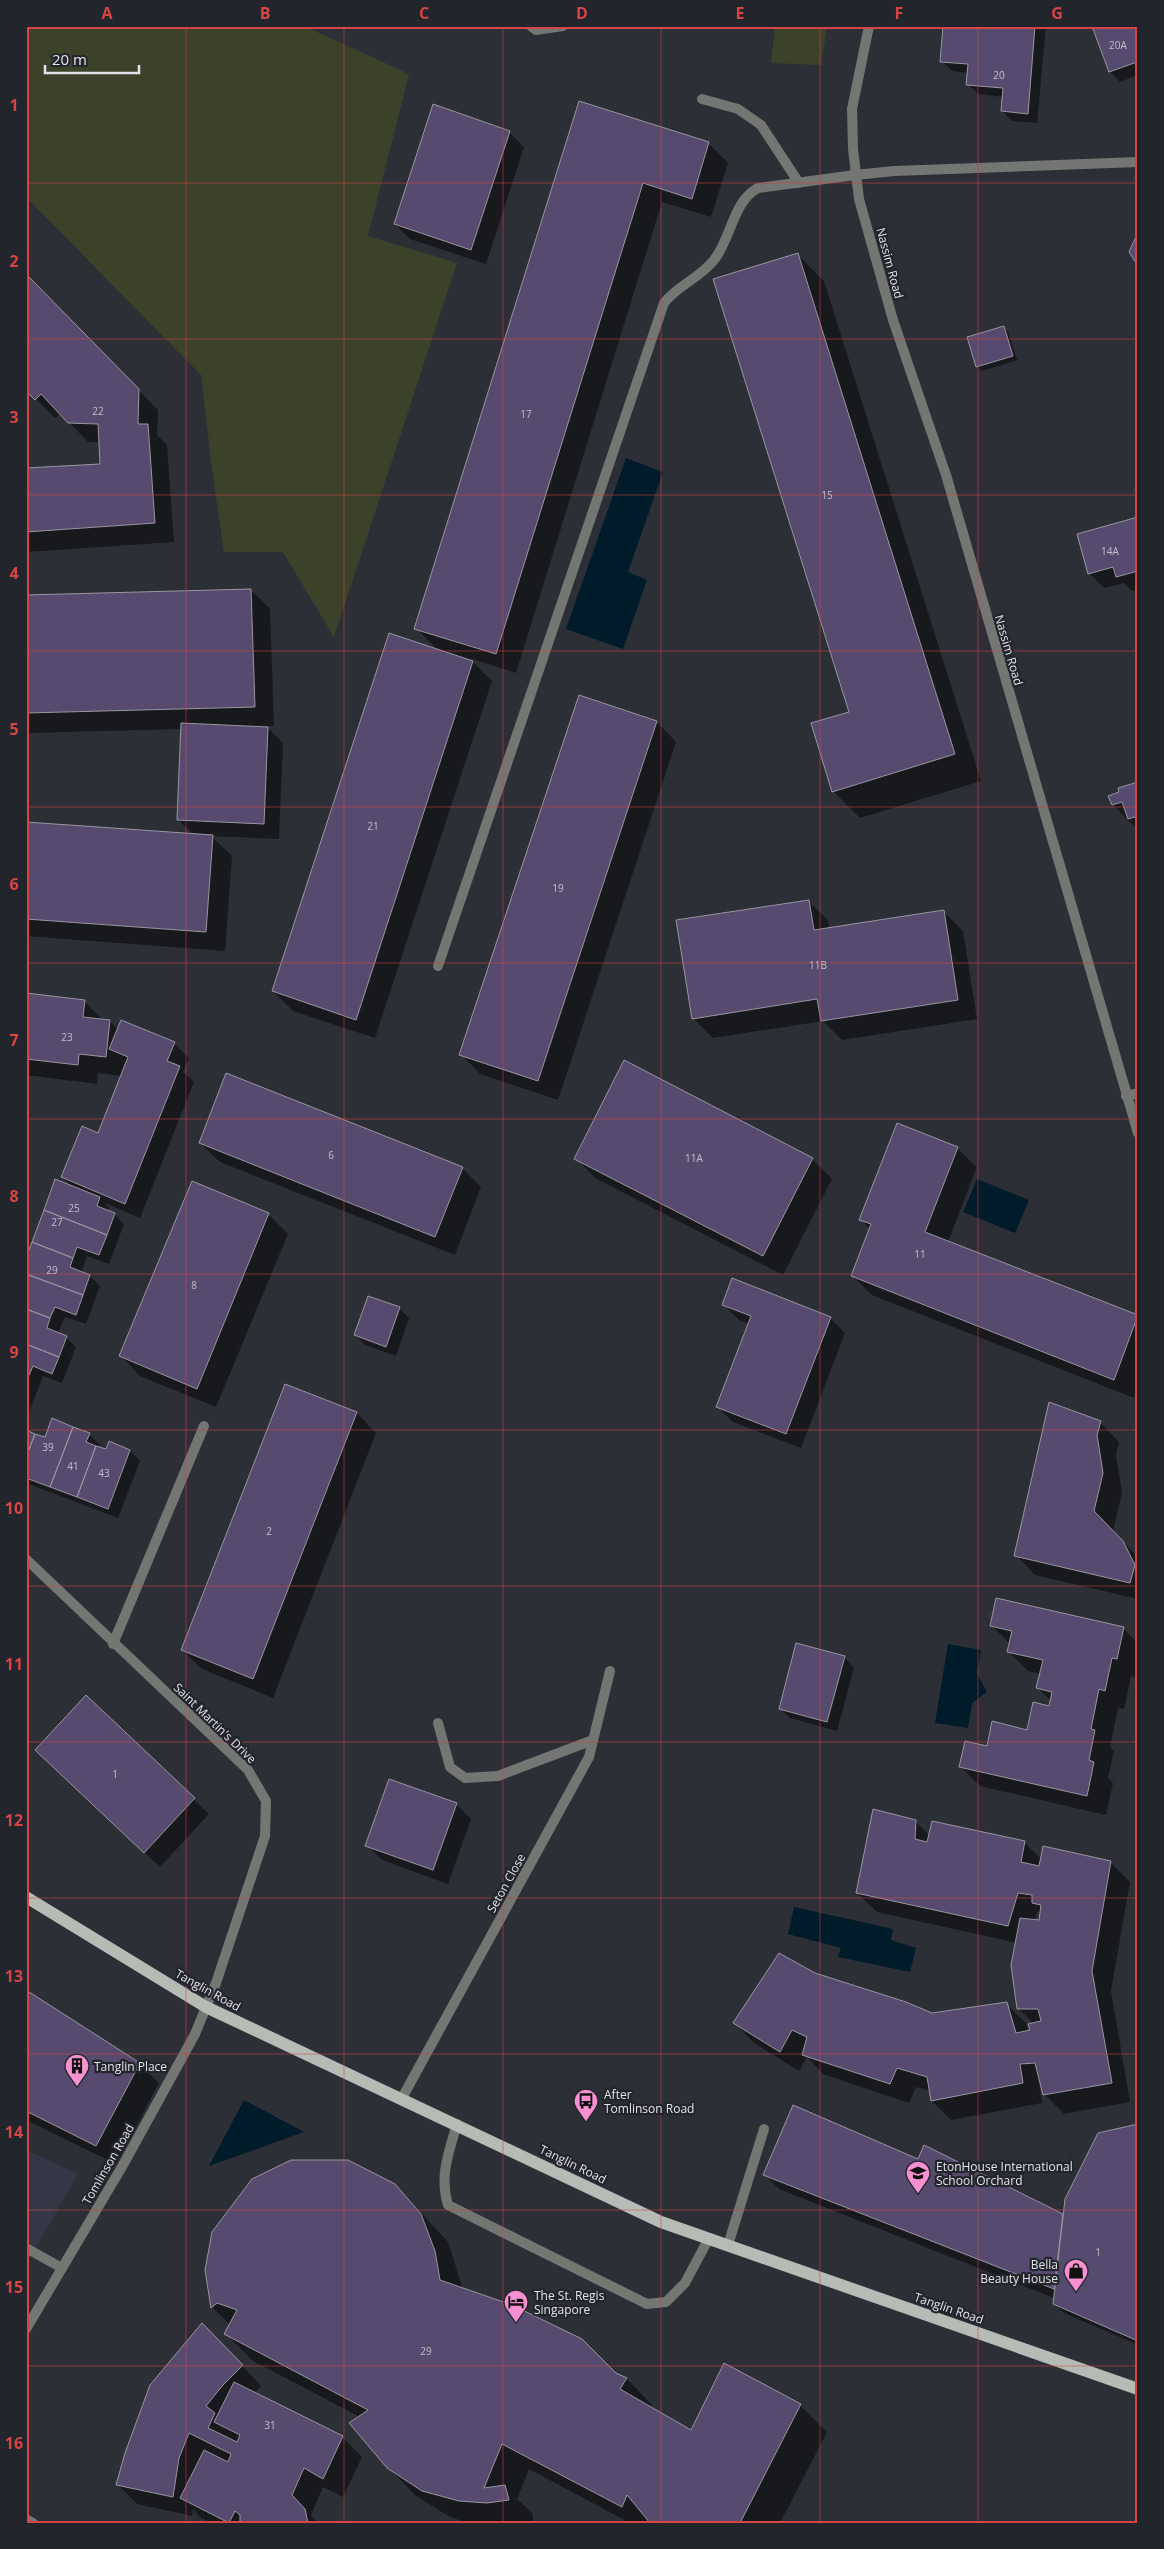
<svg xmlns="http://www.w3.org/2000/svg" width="1164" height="2549" font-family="'Open Sans',sans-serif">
	<rect width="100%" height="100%" fill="#2d2f37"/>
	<path fill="#343846" d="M26,2150L78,2174L26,2265Z"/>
	<path fill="#3c422a" d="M26,26H304L409,74L368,236L457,263L334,637L283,552H224L213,477L201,375L26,197Z
		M775,26H827L821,65L771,63Z"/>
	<path fill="#001b29" d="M626,458L663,472L628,572L647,580L623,649L566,629Z
		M977,1179L1029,1200L1015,1233L963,1212Z
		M948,1644L981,1650L977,1674L987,1692L972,1703L968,1728L935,1723Z
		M794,1907L893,1929L891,1940L916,1948L910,1972L838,1957L841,1948L788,1934Z
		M244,2100L304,2132L209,2166Z"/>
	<path fill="#0007" fill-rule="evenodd" d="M945,26H1046L1037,123L1012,121L1002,111L1004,97L978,94L968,84L969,73L952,71L942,61Z
		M1138,26V75L1120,82L1110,72L1094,29Z
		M579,102L709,144L728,163L711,217L662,202L516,673L469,658L492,681L375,1038L293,1011L273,991L438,650L416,628Z
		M509,132L524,147L486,264L410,239L395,224Z
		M797,254L824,281L981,781L860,818L833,791L850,712Z
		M26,276L158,410L157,435L167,445L174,542L26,552V469L101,465L100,442H88L60,413L55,418L26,389Z
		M1004,327L1008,332L1017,360L982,371L977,366Z
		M1138,518V590L1132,591L1124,583L1104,588L1089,573Z
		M251,590L270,609L274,726H266L283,743L279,839L211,836L232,856L225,951L26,936V823L194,835L178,820L182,729L26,733V596Z
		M579,697L657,722L676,742L558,1100L480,1074L461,1054Z
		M1138,783V830L1113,805Z
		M808,901L828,920L829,929L943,911L963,931L977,1019L842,1040L823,1021L713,1038L693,1018Z
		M26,994L84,1001L104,1021H110L118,1030L174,1043L189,1058L183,1072L194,1082L140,1218L105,1203L109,1208L108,1211L114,1214L124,1224L109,1264L87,1256L81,1273L90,1276L100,1286L86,1324L65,1317L58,1333L66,1337L76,1347L62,1383L43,1376L26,1420V1260L73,1187L62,1177L98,1134L122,1076L98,1073L97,1084L26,1075Z
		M200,1143L462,1168L481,1187L455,1255L220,1162Z
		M957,1148L977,1167L948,1242L1138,1317V1388L1134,1398L872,1295L852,1276L870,1229L861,1220Z
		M576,1158L812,1159L832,1179L783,1275L595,1178Z
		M193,1183L268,1214L288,1234L216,1407L140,1376L121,1356Z
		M724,1305L830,1318L845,1333L801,1448L733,1422L718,1407L749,1324L739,1320Z
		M399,1308L409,1318L396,1356L365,1345L355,1335Z
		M285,1385L357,1413L376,1433L273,1698L202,1669L182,1650Z
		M1100,1422L1119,1442L1116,1455L1122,1493L1113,1532L1138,1557V1599L1035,1575L1016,1555Z
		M26,1432L45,1439L89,1434L99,1444L98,1448L106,1451H130L140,1461L118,1518L26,1483Z
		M991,1625L1123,1628L1138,1643L1136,1678L1131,1676L1124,1709L1118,1708L1110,1747L1114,1751L1108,1778L1113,1783L1106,1815L980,1786L960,1766L988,1747L1028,1731L1050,1707L1051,1701L1038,1688L1041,1674L1028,1671L1009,1652L1010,1644Z
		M844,1657L854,1667L837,1731L790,1718L780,1708Z
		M86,1697L209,1814L160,1867L51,1764Z
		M456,1804L471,1819L448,1884L382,1860L367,1845Z
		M915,1821L930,1836L1024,1842L1042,1860L1110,1862L1130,1882L1111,1991L1130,2102L1064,2114L1044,2094L1042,2083H1039L1042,2103L951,2120L932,2101L931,2091L916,2087L909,2103L823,2074L807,2057L799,2071L754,2043L735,2023L815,1974L932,2015L1006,2004L1026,2023L1028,2032L1031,2031L1034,2024L1018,2008L1017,1943L877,1912L857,1893ZM1037,1912H1042L1041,1922L1034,1921Z
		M26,1991L139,2064L159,2083L116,2164L26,2120Z
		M1138,2126V2345L1064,2313L1054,2303V2298L779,2189L764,2174L919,2160L1064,2218Z
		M395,2185L448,2242L463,2289L627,2379L653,2406L652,2409L692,2432L800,2405L827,2432L780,2523H630L529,2469L517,2499L532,2513L534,2523H469L450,2517L415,2495L388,2467L360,2417L253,2361L226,2334L230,2325L212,2307L207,2270Z
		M222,2344L261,2386L254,2393L342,2437L362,2457L343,2497L323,2487L311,2515L317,2523H212L201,2518L193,2509L192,2516L137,2504L118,2485Z"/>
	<path fill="#564b6e" stroke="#9896a0" d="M943,26H1035L1028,114L1001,111L1003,88L966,85L968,64L940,62Z
		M1099,26H1138V64L1137,62L1109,72L1093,29Z
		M579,101L709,142L692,199L643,183L496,654L414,629Z
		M433,104L510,131L471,250L394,224Z
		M1138,232V266L1129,252Z
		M798,253L955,754L832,792L811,723L849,712L713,279Z
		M26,274L139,389L138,424H148L155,523L26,532V468L100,464L98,424L68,423L41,394L35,400L26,391Z
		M1004,326L1013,356L976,367L967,337Z
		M1138,517V571L1116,577L1113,567L1088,574L1077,534Z
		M251,589L255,707L26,713V595Z
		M389,633L473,661L356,1020L272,991Z
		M579,695L657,721L538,1081L459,1055Z
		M181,723L268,727L264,824L177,820Z
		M1138,782V816L1128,819L1122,802L1112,805L1108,796L1119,792L1118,788Z
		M26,822L213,835L206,932L26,919Z
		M809,900L814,930L944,910L958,1000L821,1021L817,999L692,1019L676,920Z
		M26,993L85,1000L83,1017L110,1020L106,1057L79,1054L78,1065L26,1059Z
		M121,1020L175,1042L167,1061L180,1066L125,1204L61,1177L82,1126L98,1133L128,1057L109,1049Z
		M624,1060L813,1158L763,1256L574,1159Z
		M226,1073L463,1167L435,1237L199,1143Z
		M897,1123L958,1147L925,1232L1138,1315L1114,1380L851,1276L871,1224L859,1220Z
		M55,1179L100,1197L97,1206L115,1213L107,1235L44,1210Z
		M192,1181L269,1213L197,1389L119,1356Z
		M44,1210L107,1235L99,1255L77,1247L73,1258L32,1242Z
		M32,1242L73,1258L70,1267L90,1275L83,1295L26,1274V1257Z
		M26,1274L83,1295L76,1315L55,1307L50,1318L26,1309Z
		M732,1278L831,1317L786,1434L716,1407L751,1316L722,1305Z
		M368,1296L400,1307L386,1347L354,1335Z
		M26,1309L50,1318L47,1328L67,1336L59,1357L26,1344Z
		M26,1344L59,1357L52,1374L33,1366L26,1382Z
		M285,1384L357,1412L253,1679L181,1650Z
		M1049,1402L1101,1421L1097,1435L1103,1473L1094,1511L1123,1541L1135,1565L1130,1583L1014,1556Z
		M52,1418L73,1427L50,1487L26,1478V1457L35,1434L45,1437Z
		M73,1427L90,1433L86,1442L96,1446L77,1497L50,1487Z
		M26,1430L35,1434L26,1457Z
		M109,1441L130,1450L108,1509L77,1497L96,1446L106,1449Z
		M996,1598L1124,1627L1117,1659L1112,1658L1105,1691L1099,1689L1091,1729L1095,1730L1089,1760L1094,1762L1087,1796L959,1767L965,1741L987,1746L992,1721L1027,1730L1033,1702L1049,1706L1052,1692L1036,1688L1043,1660L1007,1652L1012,1631L990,1626Z
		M796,1643L845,1656L827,1722L779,1709Z
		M86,1695L195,1798L144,1853L35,1750Z
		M389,1779L457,1803L433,1870L365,1846Z
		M873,1809L916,1820L915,1839L927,1842L932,1821L1025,1841L1021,1862L1039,1866L1043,1846L1111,1861L1092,1971L1112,2083L1043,2095L1035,2063L1020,2064L1023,2083L931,2101L927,2077L897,2068L890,2084L802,2055L807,2037L792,2030L780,2052L733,2023L779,1953L815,1973L906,2002L932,2013L1007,2002L1016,2033L1030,2030L1028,2024L1041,2021L1038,2009H1017L1011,1965L1020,1918L1039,1920L1041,1905L1032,1903V1895L1018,1893L1008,1926L856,1893Z
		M26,1990L140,2063L96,2146L26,2111Z
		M793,2105L918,2159L924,2145L1063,2214L1054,2289L763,2175Z
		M1138,2124V2341L1053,2304L1065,2199L1098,2133Z
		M291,2160H348L395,2184L421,2214L435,2251L440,2280L512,2305L582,2339L616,2373L627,2378L620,2389L691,2430L724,2363L801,2404L740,2523H650L627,2495L622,2507L502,2444L484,2488L505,2485L509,2500L487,2503L459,2501L422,2491L387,2468L349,2423L368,2410L224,2334L237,2310L217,2303L211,2308L205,2270L212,2232L252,2179Z
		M202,2323L243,2365L223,2385L206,2406L215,2413L208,2428L237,2442L240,2435L214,2422L234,2382L343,2436L323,2479L304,2468L292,2495L305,2509L308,2523H240V2515L235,2511L229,2523L180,2498L204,2450L228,2462L231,2454L189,2433L179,2458L173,2497L116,2485L125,2453L150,2385Z"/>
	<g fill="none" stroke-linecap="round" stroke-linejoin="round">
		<path stroke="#737672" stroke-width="10" d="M702,99L738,109L761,125L799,183
			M438,966L664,303C678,285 700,278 714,260C731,239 733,201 758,188L855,175
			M1126,1096L1138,1093
			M457,2124C449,2152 439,2176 448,2205L647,2304L666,2302L685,2283L709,2238
			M728,2245L764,2129
			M26,2248L62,2268"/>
		<path stroke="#737672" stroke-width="10" d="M531,26L536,30L563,26
			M869,26L852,109L853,149L859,199L893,320L946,475L1138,1133
			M855,175L894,171L1138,162
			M26,1559L248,1770L266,1801L265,1836L216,1983L195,2034L123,2165L26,2329
			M113,1644L204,1426
			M438,1723L450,1767L465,1778L498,1776L593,1740
			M402,2098L589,1757L610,1671
			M26,2519L33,2523"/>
		<path stroke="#b5bcb5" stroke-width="12" d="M26,1897L206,2007L661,2222L1138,2389"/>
	</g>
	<path fill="none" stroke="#d84445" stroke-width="1" stroke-opacity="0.55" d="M186,26V2523M344,26V2523M503,26V2523M661,26V2523M820,26V2523M978,26V2523M26,183H1138M26,339H1138M26,495H1138M26,651H1138M26,807H1138M26,963H1138M26,1119H1138M26,1274H1138M26,1430H1138M26,1586H1138M26,1742H1138M26,1898H1138M26,2054H1138M26,2210H1138M26,2366H1138"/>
	<defs>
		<symbol id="building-pin" viewBox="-11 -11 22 30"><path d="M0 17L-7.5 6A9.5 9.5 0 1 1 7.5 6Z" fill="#f690d0" stroke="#23252d"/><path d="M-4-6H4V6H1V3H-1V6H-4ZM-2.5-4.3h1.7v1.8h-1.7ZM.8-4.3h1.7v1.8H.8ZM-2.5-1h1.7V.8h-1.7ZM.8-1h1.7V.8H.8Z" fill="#111"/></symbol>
		<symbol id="bus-pin" viewBox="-11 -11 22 30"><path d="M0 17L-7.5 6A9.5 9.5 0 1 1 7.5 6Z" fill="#f690d0" stroke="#23252d"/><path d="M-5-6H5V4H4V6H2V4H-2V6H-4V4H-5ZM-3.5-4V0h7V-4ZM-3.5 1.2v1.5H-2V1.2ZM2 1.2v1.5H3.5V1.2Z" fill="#111"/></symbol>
		<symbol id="school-pin" viewBox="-11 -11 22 30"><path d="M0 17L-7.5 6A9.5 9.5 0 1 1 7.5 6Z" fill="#f690d0" stroke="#23252d"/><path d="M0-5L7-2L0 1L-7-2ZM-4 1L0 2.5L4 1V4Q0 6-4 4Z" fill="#111"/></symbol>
		<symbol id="shop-pin" viewBox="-11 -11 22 30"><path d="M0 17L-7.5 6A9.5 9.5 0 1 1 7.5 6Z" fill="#f690d0" stroke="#23252d"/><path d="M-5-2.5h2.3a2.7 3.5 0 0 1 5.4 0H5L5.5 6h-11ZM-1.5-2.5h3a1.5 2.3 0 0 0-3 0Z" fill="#111"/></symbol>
		<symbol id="hotel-pin" viewBox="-11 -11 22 30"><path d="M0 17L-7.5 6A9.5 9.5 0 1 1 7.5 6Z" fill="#f690d0" stroke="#23252d"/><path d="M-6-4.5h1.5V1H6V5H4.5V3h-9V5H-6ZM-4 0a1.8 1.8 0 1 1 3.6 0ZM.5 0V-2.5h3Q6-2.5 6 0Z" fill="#111"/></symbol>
	</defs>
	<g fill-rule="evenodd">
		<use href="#building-pin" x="63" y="2052" width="28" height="38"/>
		<use href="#bus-pin" x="572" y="2087" width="28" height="38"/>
		<use href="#school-pin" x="904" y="2159" width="28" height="38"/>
		<use href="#shop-pin" x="1062" y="2257" width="28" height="38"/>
		<use href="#hotel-pin" x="502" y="2288" width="28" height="38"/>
	</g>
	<g text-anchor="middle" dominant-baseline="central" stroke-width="4.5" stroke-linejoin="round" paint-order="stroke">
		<g font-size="10" fill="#c0becb">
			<text x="1118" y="45">20A</text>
			<text x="999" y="75">20</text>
			<text x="98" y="411">22</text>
			<text x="526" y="414">17</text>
			<text x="827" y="495">15</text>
			<text x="1110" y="551">14A</text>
			<text x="373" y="826">21</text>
			<text x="558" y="888">19</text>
			<text x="818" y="965">11B</text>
			<text x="67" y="1037">23</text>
			<text x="331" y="1155">6</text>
			<text x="694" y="1158">11A</text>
			<text x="74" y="1208">25</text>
			<text x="57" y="1222">27</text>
			<text x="920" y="1254">11</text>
			<text x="52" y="1270">29</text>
			<text x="194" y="1285">8</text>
			<text x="48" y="1447">39</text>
			<text x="73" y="1466">41</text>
			<text x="104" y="1473">43</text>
			<text x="269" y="1531">2</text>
			<text x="115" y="1774">1</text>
			<text x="1098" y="2252">1</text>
			<text x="426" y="2351">29</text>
			<text x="270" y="2425">31</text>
		</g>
		<g font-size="12" fill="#e3e4ea" stroke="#23252d">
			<text transform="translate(890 263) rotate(75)">Nassim Road</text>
			<text transform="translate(1009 650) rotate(74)">Nassim Road</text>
			<text transform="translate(215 1723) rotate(44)">Saint Martin's Drive</text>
			<text transform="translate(506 1883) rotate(-61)">Seton Close</text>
			<text transform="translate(208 1990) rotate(29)">Tanglin Road</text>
			<text transform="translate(108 2164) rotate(-60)">Tomlinson Road</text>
			<text transform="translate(573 2164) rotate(26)">Tanglin Road</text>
			<text transform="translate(949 2308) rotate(19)">Tanglin Road</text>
		</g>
		<g font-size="12" fill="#e3e4ea" stroke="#23252d" text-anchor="start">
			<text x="94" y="2066">Tanglin Place</text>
			<text x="604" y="2094">After<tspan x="604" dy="14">Tomlinson Road</tspan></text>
			<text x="936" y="2166">EtonHouse International<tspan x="936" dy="14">School Orchard</tspan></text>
			<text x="1058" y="2264" text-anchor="end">Bella<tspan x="1058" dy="14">Beauty House</tspan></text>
			<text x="534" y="2295">The St. Regis<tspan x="534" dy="14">Singapore</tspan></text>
		</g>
	</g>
	<rect width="1164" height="2549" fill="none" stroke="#23252d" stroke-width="55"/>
	<path d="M45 65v8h94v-8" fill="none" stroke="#e3e4ea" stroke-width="2.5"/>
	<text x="52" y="65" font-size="15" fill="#e3e4ea" stroke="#23252d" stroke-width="4" paint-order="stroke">20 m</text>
	<rect x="28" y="28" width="1108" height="2494" fill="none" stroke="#d84445" stroke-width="2"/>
	<g font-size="16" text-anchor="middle" font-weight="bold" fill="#d84445">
		<text x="107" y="19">A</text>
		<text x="265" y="19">B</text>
		<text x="424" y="19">C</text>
		<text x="582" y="19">D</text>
		<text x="740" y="19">E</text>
		<text x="899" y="19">F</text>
		<text x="1057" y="19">G</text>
		<text x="14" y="111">1</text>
		<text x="14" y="267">2</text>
		<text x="14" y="423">3</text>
		<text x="14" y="579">4</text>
		<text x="14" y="735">5</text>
		<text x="14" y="890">6</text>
		<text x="14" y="1046">7</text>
		<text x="14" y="1202">8</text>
		<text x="14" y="1358">9</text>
		<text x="14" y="1514">10</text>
		<text x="14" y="1670">11</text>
		<text x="14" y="1826">12</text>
		<text x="14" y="1982">13</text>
		<text x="14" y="2138">14</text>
		<text x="14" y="2293">15</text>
		<text x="14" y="2449">16</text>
	</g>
</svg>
